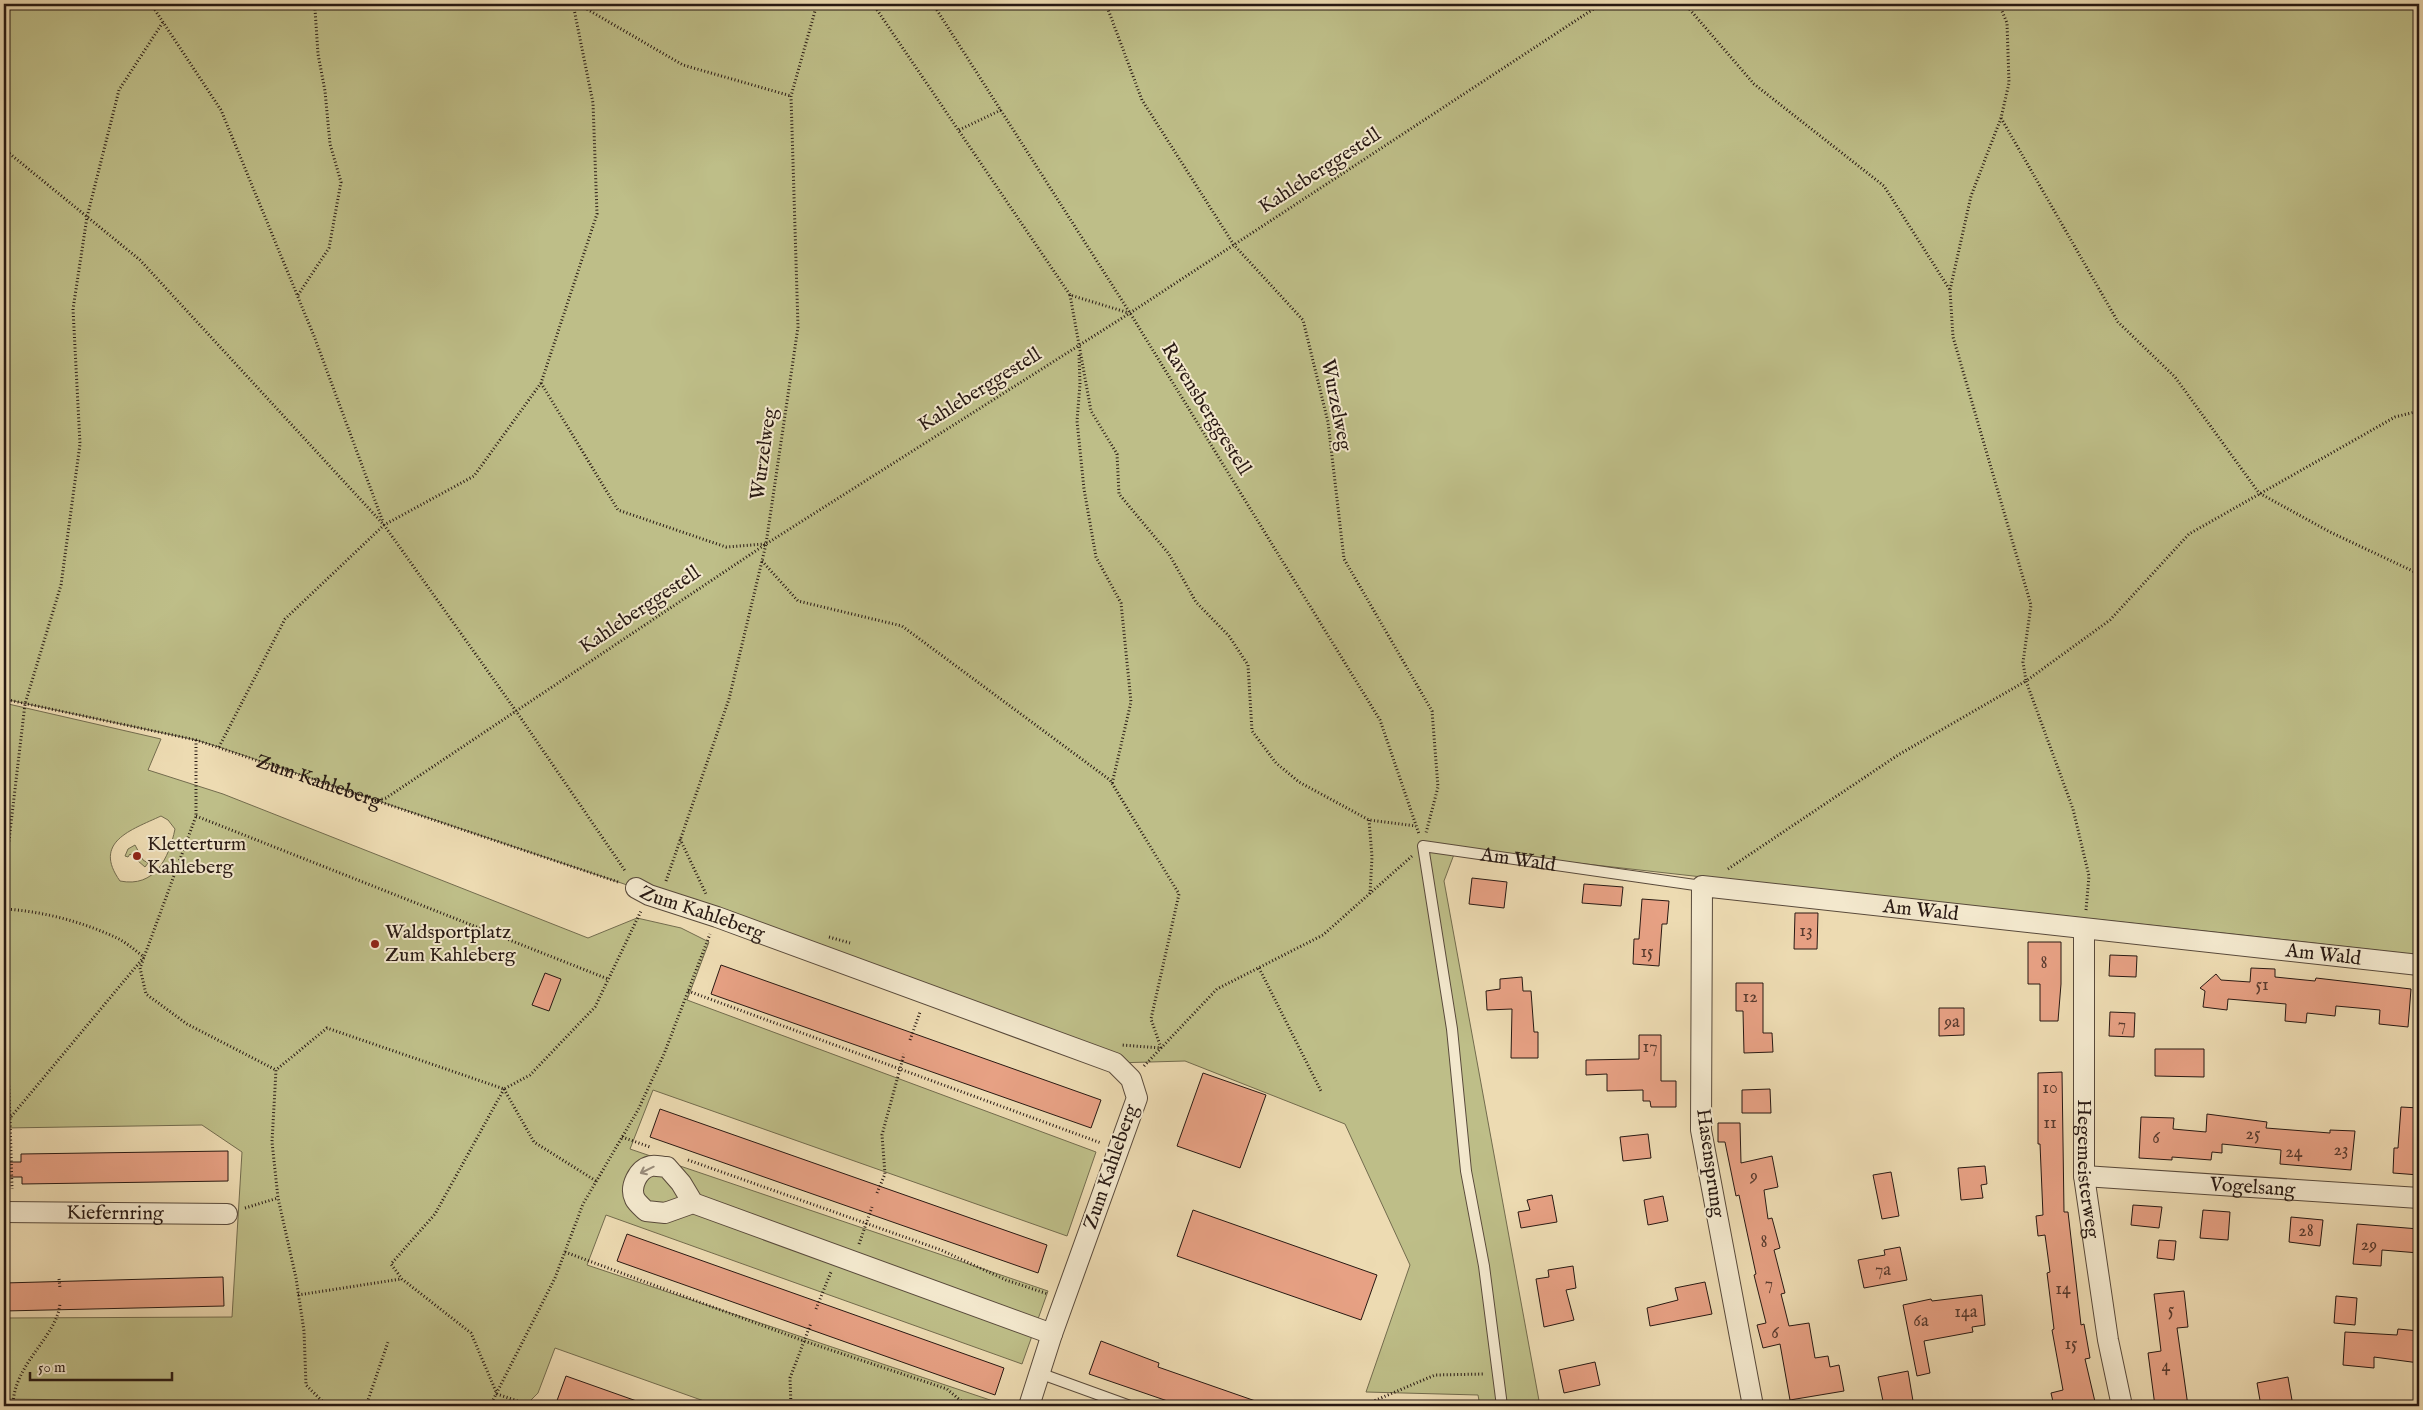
<svg xmlns="http://www.w3.org/2000/svg" width="2423" height="1410" font-family="'IM FELL English',serif">
	<rect width="100%" height="100%" fill="#eddbb2"/>
	<filter id="stains"><feTurbulence type="fractalNoise" baseFrequency=".004" numOctaves="4"/><feColorMatrix values="0 0 0 0 .2 0 0 0 0 .09 0 0 0 0 .02 0 0 0 .5 -.17"/></filter>
	<radialGradient id="worn" r=".72"><stop offset=".6" stop-color="#630" stop-opacity="0"/><stop offset="1" stop-color="#630" stop-opacity=".3"/></radialGradient>
	<path fill="#bebe88" stroke="#736c4e" fill-rule="evenodd" d="M4,4H2419V955C2098,918 1777,887 1456,849L1444,881L1540,1406H1480L1478,1395L1366,1392L1410,1265L1345,1124L1185,1061L1115,1063L636,888L219,747L196,740L4,699Z
		M4,703L161,739L148,770L223,794L588,938L637,918L681,928L709,942L687,1000L1096,1152L1067,1236L653,1090L630,1149L1048,1291L1022,1364L606,1215L587,1265L1008,1406H718L555,1348L538,1393L525,1406H238V1402L4,1399V1318L232,1317L242,1152L202,1125L4,1128ZM161,816L168,820L175,829C169,858 155,888 120,881C92,842 131,830 161,816Z
		M135,845L143,860L148,863L145,867L130,854L128,857L125,856L128,849Z"/>
	<path fill="#e7a184" stroke="#281913" d="M1472,878L1507,882L1504,908L1469,904Z
		M1584,884L1623,887L1621,906L1582,903Z
		M1642,899L1669,901L1667,924H1662L1659,966L1633,964L1634,939H1639Z
		M1795,913H1818L1817,949H1794Z
		M2028,942H2061V984L2058,1021H2040V984H2028Z
		M2110,955L2137,956L2136,977L2109,976Z
		M721,965L1101,1100L1091,1128L711,994Z
		M2251,968L2275,969V977L2315,981L2316,978L2411,989L2408,1027L2379,1024L2380,1010L2336,1006L2335,1016L2307,1013L2306,1023L2285,1021L2286,1004L2228,999L2227,1010L2203,1007L2205,991L2200,988L2216,974L2221,980L2250,982Z
		M545,973L561,979L549,1011L532,1005Z
		M1522,977L1523,991H1531L1534,1032H1538V1058H1511L1512,1009L1487,1010L1486,991L1500,989V979Z
		M1736,983H1763V1033H1772L1773,1052L1744,1053L1743,1011H1736Z
		M1939,1008H1964V1035L1939,1036Z
		M2110,1012L2135,1013L2134,1037L2109,1036Z
		M1639,1035H1661V1081H1676V1107H1651L1650,1101H1643V1090L1607,1091V1074L1586,1075V1060L1639,1059Z
		M2155,1049H2204V1077L2155,1076Z
		M2062,1072L2064,1212H2068L2081,1325L2084,1324L2090,1358L2085,1359L2096,1406H2054L2051,1393L2063,1390L2052,1330L2054,1329L2047,1273L2050,1272L2045,1235L2038,1236L2036,1216L2043,1215L2040,1144H2038V1073Z
		M1203,1073L1266,1095L1240,1168L1177,1146Z
		M1770,1089L1771,1113H1742V1090Z
		M2401,1107L2419,1108V1175L2393,1173L2394,1148H2398Z
		M660,1109L1047,1245L1038,1273L650,1137Z
		M2207,1114L2267,1122L2266,1128L2330,1133V1130L2355,1131L2351,1170L2280,1164L2281,1150L2222,1144V1153L2212,1152L2211,1160L2172,1157V1160L2139,1158L2141,1117L2174,1118L2173,1129L2206,1132Z
		M1718,1123H1740L1741,1163L1772,1156L1778,1187L1764,1190L1768,1219L1772,1218L1780,1248L1774,1250L1785,1293L1781,1294L1789,1326L1809,1323L1815,1358L1828,1356L1830,1367L1839,1365L1844,1391L1790,1400L1780,1344L1763,1348L1757,1325L1766,1323L1754,1275L1756,1274L1739,1195L1736,1196L1725,1142H1718Z
		M1648,1134L1651,1158L1623,1161L1620,1137Z
		M228,1151V1181L22,1184V1177H4V1162H21V1154Z
		M1985,1166L1987,1184L1981,1185L1983,1198L1961,1200L1958,1168Z
		M1891,1172L1899,1216L1882,1219L1873,1175Z
		M1552,1195L1557,1222L1521,1228L1518,1212L1530,1210L1527,1200Z
		M1663,1196L1668,1221L1648,1225L1644,1200Z
		M2133,1205L2162,1207L2159,1228L2131,1225Z
		M1193,1210L1377,1275L1361,1320L1177,1256Z
		M2203,1210L2230,1212L2228,1240L2200,1238Z
		M2291,1217L2323,1220L2320,1246L2289,1242Z
		M2357,1224L2419,1229V1253L2382,1250L2381,1266L2353,1264Z
		M627,1234L1004,1368L995,1395L617,1261Z
		M2159,1240L2176,1241L2174,1260L2157,1258Z
		M1900,1247L1907,1280L1864,1288L1858,1260L1885,1255L1884,1250Z
		M1573,1266L1576,1288L1566,1290L1574,1320L1544,1327L1536,1279L1549,1277L1548,1270Z
		M223,1277L224,1306L4,1311V1283Z
		M1705,1282L1712,1314L1650,1326L1647,1308L1678,1300L1675,1288Z
		M2184,1291L2188,1327L2177,1328L2188,1406H2155L2148,1353L2161,1351L2154,1294Z
		M1982,1295L1985,1325L1972,1327L1973,1332L1924,1341L1930,1373L1917,1376L1903,1305L1931,1299L1932,1301Z
		M2336,1296L2357,1298L2355,1325L2334,1323Z
		M2398,1329L2419,1331V1363L2374,1357V1368L2343,1365L2345,1332L2397,1335Z
		M1101,1341L1159,1363L1158,1367L1264,1404L1263,1406H1182L1089,1374Z
		M1595,1362L1600,1385L1564,1393L1559,1370Z
		M1908,1371L1913,1401L1884,1406L1878,1377Z
		M566,1376L645,1404L644,1406H555Z
		M2288,1377L2293,1406H2261L2257,1383Z"/>
	<g fill="none" stroke-linecap="round" stroke-linejoin="round">
		<defs>
			<g id="lane">
				<path d="M1039,1373L1130,1406"/>
				<path id="s2" d="M1502,1406L1484,1266L1466,1171L1452,1029L1423,846L1702,886"/>
			</g>
			<g id="street">
				<path id="s3" d="M636,888L649,895L717,917L1115,1063L1131,1079L1137,1098L1052,1334L1029,1406"/>
				<path id="s4" d="M2084,929V1176L2108,1340L2122,1406"/>
				<path id="s5" d="M2084,1176L2419,1198"/>
				<path d="M693,1203L681,1183L667,1167C662,1167 656,1165 651,1166C638,1169 629,1187 635,1199C637,1203 643,1208 646,1211L665,1213L693,1203L1052,1334"/>
				<path id="s6" d="M4,1212L227,1214"/>
				<path id="s7" d="M1753,1406L1701,1130L1702,886L2419,965"/>
			</g>
		</defs>
		<use href="#lane" stroke="#594a3b" stroke-width="12"/>
		<use href="#street" stroke="#594a3b" stroke-width="22"/>
		<g stroke="#281913" stroke-width="3" stroke-dasharray="1 2.5" stroke-linecap="butt">
			<path d="M151,4L221,110L314,336L383,522"/>
			<path d="M578,4L683,65L791,96"/>
			<path d="M873,4L1070,295L1129,313"/>
			<path d="M933,4L1130,313L1380,720L1419,834"/>
			<path d="M1106,4L1142,100L1234,245L1303,320L1328,422L1344,559L1432,711L1438,787L1426,833"/>
			<path d="M1685,4L1754,84L1884,186L1950,290"/>
			<path d="M2001,118L2118,322L2175,377L2259,493L2330,532L2419,574"/>
			<path d="M959,130L1001,110"/>
			<path d="M4,149L140,260L384,525L516,711L626,872"/>
			<path d="M298,295L329,248L341,182L330,144L325,91L318,54L315,9L317,4"/>
			<path d="M1070,295L1091,411L1117,454L1119,494L1169,554L1196,602L1229,636L1248,665L1252,731L1276,763L1299,782L1369,820L1416,826"/>
			<path d="M1079,355L1080,384L1077,421L1084,489L1096,557L1121,603L1131,702L1112,784"/>
			<path d="M541,383L618,510L726,547L765,544"/>
			<path d="M762,561L798,601L902,626L1110,780L1179,894L1151,1019L1161,1048L1122,1045"/>
			<path id="s1" d="M4,699L196,740L618,882"/>
			<path d="M196,740V816L140,968L146,994L187,1024L276,1070"/>
			<path d="M219,747L285,619L384,525L474,476L541,383L597,214L593,103L573,4"/>
			<path d="M375,801L386,798L766,544L1130,313L1601,4"/>
			<path d="M196,816L608,979"/>
			<path d="M1369,820L1372,857L1370,894"/>
			<path d="M680,839L706,894"/>
			<path d="M1728,869L1898,755L2026,681L2023,662L2031,605L1953,337L1950,290L1971,196L2001,118L2009,83L2007,23L1999,4"/>
			<path d="M666,881L729,699L766,544L798,327L791,96L817,4"/>
			<path d="M4,883L25,704L61,585L80,444L73,309L87,217L119,90L163,22"/>
			<path d="M4,909C42,911 84,922 119,939C128,944 136,951 144,957L10,1118L12,1189"/>
			<path d="M2086,910L2089,876L2073,809L2026,681L2110,620L2189,534L2395,417L2419,411"/>
			<path d="M829,937L850,943"/>
			<path d="M1259,968L1321,1091"/>
			<path d="M4,974L10,1118"/>
			<path d="M688,991L1101,1143"/>
			<path d="M910,1040L920,1012"/>
			<path d="M1144,1066L1217,989L1323,935L1412,856"/>
			<path d="M504,1089L435,1214L391,1264L402,1279L471,1333L497,1394L532,1406"/>
			<path d="M504,1089L534,1142L596,1181"/>
			<path d="M622,1137L650,1147"/>
			<path d="M688,1160L941,1250L1006,1280L1048,1294"/>
			<path d="M877,1193L885,1174L882,1135L904,1054"/>
			<path d="M245,1208L278,1198"/>
			<path d="M859,1244L872,1207"/>
			<path d="M565,1252L804,1341L947,1389L967,1406"/>
			<path d="M59,1279L60,1288"/>
			<path d="M298,1295L401,1279"/>
			<path d="M816,1309L831,1272"/>
			<path d="M13,1406C13,1364 58,1336 60,1303"/>
			<path d="M327,1406L306,1385L304,1331L296,1278L278,1198L272,1142L276,1070L327,1028L504,1089L530,1075L595,1007L641,911"/>
			<path d="M366,1406L388,1342"/>
			<path d="M490,1406L555,1278L583,1204L638,1110L664,1054L710,934"/>
			<path d="M791,1406L790,1378L811,1323"/>
			<path d="M1362,1406L1435,1375L1485,1374"/>
		</g>
		<use href="#lane" stroke="#f3e8cd" stroke-width="10"/>
		<use href="#street" stroke="#f3e8cd" stroke-width="20"/>
	</g>
	<defs><path id="oneway-shaft" d="M-6 0H5M1.5-3L5.5 0L1.5 3" fill="none" stroke-width="1.6" stroke-linecap="round" stroke-linejoin="round" transform="scale(1.25)"/></defs>
	<use stroke="#988b79" href="#oneway-shaft" transform="translate(647 1170) rotate(154)"/>
	<g fill="#8f2418" stroke="#f3e8cd" stroke-width="2">
		<circle cx="137" cy="856" r="5"/>
		<circle cx="375" cy="944" r="5"/>
	</g>
	<g text-anchor="middle" dominant-baseline="central" stroke-width="4" stroke-linejoin="round" paint-order="stroke">
		<g font-size="18" fill="#583b2f">
			<text x="1806" y="931">13</text>
			<text x="1647" y="952">15</text>
			<text x="2044" y="963">8</text>
			<text x="2262" y="985">51</text>
			<text x="1750" y="997">12</text>
			<text x="1952" y="1022">9a</text>
			<text x="2122" y="1025">7</text>
			<text x="1650" y="1047">17</text>
			<text x="2050" y="1088">10</text>
			<text x="2050" y="1123">11</text>
			<text x="2253" y="1134">25</text>
			<text x="2156" y="1138">6</text>
			<text x="2341" y="1150">23</text>
			<text x="2294" y="1152">24</text>
			<text x="1754" y="1176">9</text>
			<text x="2306" y="1231">28</text>
			<text x="1764" y="1242">8</text>
			<text x="2369" y="1245">29</text>
			<text x="1883" y="1270">7a</text>
			<text x="1769" y="1284">7</text>
			<text x="2063" y="1289">14</text>
			<text x="2171" y="1310">5</text>
			<text x="1966" y="1312">14a</text>
			<text x="1921" y="1321">6a</text>
			<text x="1775" y="1333">6</text>
			<text x="2071" y="1344">15</text>
			<text x="2166" y="1366">4</text>
		</g>
		<g font-size="20" fill="#281913" stroke="#f3e8cd">
			<text transform="translate(1320 171) rotate(-33)">Kahleberggestell</text>
			<text transform="translate(980 390) rotate(-32)">Kahleberggestell</text>
			<text transform="translate(1336 405) rotate(79)">Wurzelweg</text>
			<text transform="translate(1206 409) rotate(58)">Ravensberggestell</text>
			<text transform="translate(764 454) rotate(-82)">Wurzelweg</text>
			<text transform="translate(640 610) rotate(-34)">Kahleberggestell</text>
			<text stroke="none"><textPath href="#s1" startOffset="326">Zum Kahleberg</textPath></text>
			<text stroke="none"><textPath href="#s2" startOffset="662">Am Wald</textPath></text>
			<text stroke="none"><textPath href="#s7" startOffset="745">Am Wald</textPath></text>
			<text stroke="none"><textPath href="#s3" startOffset="71">Zum Kahleberg</textPath></text>
			<text stroke="none"><textPath href="#s7" startOffset="1150">Am Wald</textPath></text>
			<text transform="translate(1710 1163) rotate(82)">Hasensprung</text>
			<text transform="translate(1111 1167) rotate(-71)">Zum Kahleberg</text>
			<text stroke="none"><textPath href="#s4" startOffset="240">Hegemeisterweg</textPath></text>
			<text stroke="none"><textPath href="#s5" startOffset="169">Vogelsang</textPath></text>
			<text stroke="none"><textPath href="#s6" startOffset="111">Kiefernring</textPath></text>
		</g>
		<g font-size="20" fill="#281913" stroke="#f3e8cd" text-anchor="start">
			<text x="147" y="844">Kletterturm<tspan x="147" dy="23">Kahleberg</tspan></text>
			<text x="385" y="932">Waldsportplatz<tspan x="385" dy="23">Zum Kahleberg</tspan></text>
		</g>
	</g>
	<rect width="2423" height="1410" fill="none" stroke="#eddbb2" stroke-width="20"/>
	<rect x="5" y="5" width="2413" height="1400" fill="none" stroke="#281913" stroke-width="2.5"/>
	<rect x="10" y="10" width="2403" height="1390" fill="none" stroke="#281913"/>
	<path d="M30 1372v8h142v-8" fill="none" stroke="#281913" stroke-width="2.5"/>
	<text x="38" y="1372" font-size="15" fill="#281913" stroke="#f3e8cd" stroke-width="4" paint-order="stroke">50 m</text>
	<rect width="100%" height="100%" filter="url(#stains)"/>
	<rect width="100%" height="100%" fill="url(#worn)"/>
</svg>
